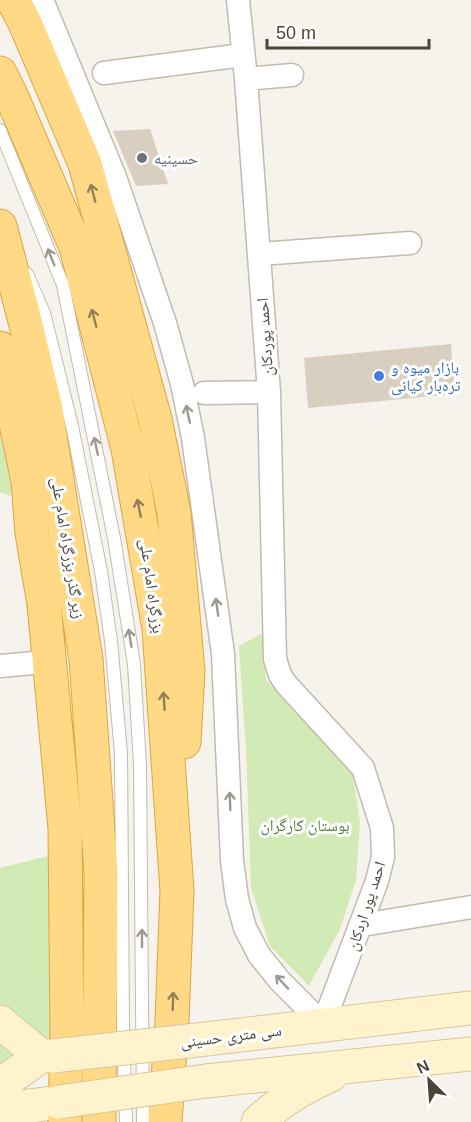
<svg xmlns="http://www.w3.org/2000/svg" width="471" height="1122" font-family="Arial,'Noto Naskh Arabic',sans-serif">
	<rect width="100%" height="100%" fill="#f6f3ec"/>
	<path fill="#d2eab5" d="M0,372L29,480L9,496L0,492Z
		M265,632L266,680L352,768L360,823L356,880L340,929L309,986L270,946L251,888L246,750L239,646Z
		M52,855L55,1042L45,1039L0,1006V868Z
		M0,1031L32,1053L0,1075Z"/>
	<path fill="#d8cfc1" d="M150,129L168,184L136,186L113,131Z
		M451,344L455,394L308,408L304,358Z"/>
	<g fill="none" stroke-linecap="round" stroke-linejoin="round">
		<defs>
			<path id="service" d="M0,130L63,285L114,538L134,664L140,765L143,1122
				M27,274L44,313L72,426L101,571L111,641L121,753L123,1028L126,1122"/>
			<path id="minor" d="M42,0L115,177L165,323L182,384L193,438L223,654L232,861L237,899L245,928L259,955L280,981L323,1024L377,881L383,857L382,828L363,768L286,684L280,675L275,659L269,392L246,79L238,0
				M104,73L243,55
				M246,79L292,75
				M260,254L410,243
				M204,393L269,392
				M0,666L45,662
				M362,925L471,907"/>
			<path id="secondary" d="M0,1022L41,1056
				M206,1039L471,1008
				M206,1081L471,1054
				M0,1085L41,1056H53
				M0,1110L59,1102
				M258,1122C280,1101 304,1087 331,1075"/>
			<path id="trunk" d="M13,0L25,23L85,164L155,419L174,513L188,671L184,742
				M0,73L10,93L76,247L128,449L159,629L177,891L172,1021L165,1122
				M0,226L25,321L45,405L86,659L101,874L99,1122
				M0,348L28,481L32,533L44,604L65,828L67,1031L65,1122"/>
		</defs>
		<use href="#service" stroke="#c2bbae" stroke-width="14"/>
		<use href="#minor" stroke="#c2bbae" stroke-width="25"/>
		<use href="#secondary" stroke="#d6c79b" stroke-width="35"/>
		<use href="#trunk" stroke="#e0a43c" stroke-width="35"/>
		<use href="#service" stroke="#fff" stroke-width="12"/>
		<use href="#minor" stroke="#fff" stroke-width="22"/>
		<use href="#secondary" stroke="#fff3cd" stroke-width="33"/>
		<use href="#trunk" stroke="#ffd985" stroke-width="33"/>
		<defs>
			<path id="secondary-bridge" d="M53,1056L206,1039
				M59,1102L206,1081"/>
		</defs>
		<use href="#secondary-bridge" stroke="#d6c79b" stroke-width="35" stroke-linecap="butt"/>
		<use href="#secondary-bridge" stroke="#fff3cd" stroke-width="33"/>
	</g>
	<defs><path id="oneway-shaft" d="M-6 0H5M1.5-3L5.5 0L1.5 3" fill="none" stroke-width="1.6" stroke-linecap="round" stroke-linejoin="round" transform="scale(1.5)"/></defs>
	<g stroke="#938057">
		<use href="#oneway-shaft" transform="translate(93 193) rotate(-105)"/>
		<use href="#oneway-shaft" transform="translate(94 318) rotate(-105)"/>
		<use href="#oneway-shaft" transform="translate(139 508) rotate(-101)"/>
		<use href="#oneway-shaft" transform="translate(164 701) rotate(-94)"/>
		<use href="#oneway-shaft" transform="translate(173 1001) rotate(-88)"/>
	</g>
	<g stroke="#9c9892">
		<use href="#oneway-shaft" transform="translate(51 257) rotate(-112)"/>
		<use href="#oneway-shaft" transform="translate(188 414) rotate(-102)"/>
		<use href="#oneway-shaft" transform="translate(96 446) rotate(-102)"/>
		<use href="#oneway-shaft" transform="translate(217 607) rotate(-98)"/>
		<use href="#oneway-shaft" transform="translate(130 638) rotate(-99)"/>
		<use href="#oneway-shaft" transform="translate(230 801) rotate(-92)"/>
		<use href="#oneway-shaft" transform="translate(142 938) rotate(-90)"/>
		<use href="#oneway-shaft" transform="translate(282 982) rotate(-133)"/>
	</g>
	<circle fill="#6b7280" stroke="#fff" stroke-width="2" cx="142" cy="158" r="6"/>
	<circle fill="#3f7fe0" stroke="#fff" stroke-width="2" cx="379" cy="376" r="6"/>
	<g text-anchor="middle" dominant-baseline="central" stroke-width="6" stroke-linejoin="round" paint-order="stroke">
		<g font-size="16" fill="#5b616d" stroke="#fff" text-anchor="start">
			<text x="154" y="158">حسینیه</text>
		</g>
		<g font-size="16" fill="#4b4439" stroke="#fff">
			<text transform="translate(265 337) rotate(-94)">احمد پوردکان</text>
			<text transform="translate(68 548) rotate(81)">زیر گذر بزرگراه امام علی</text>
			<text transform="translate(152 586) rotate(82)">بزرگراه امام علی</text>
			<text transform="translate(366 906) rotate(-72)">احمد پور اردکان</text>
			<text transform="translate(231 1036) rotate(-7)">سی متری حسینی</text>
		</g>
		<g font-size="16" fill="#366cbe" stroke="#fff" text-anchor="start">
			<text x="391" y="367">بازار میوه و<tspan x="391" dy="18">تره‌بار کیانی</tspan></text>
		</g>
		<g font-size="16" fill="#4a7f2a" stroke="#fff">
			<text x="305" y="825">بوستان کارگران</text>
		</g>
	</g>
	<g transform="translate(429 1080) rotate(335)" stroke="#ffffff" stroke-width="4.5" paint-order="stroke">
	<path d="M0-4.5L10 22L0 15L-10 22Z" fill="#4b4439"/>
	<text y="-9" font-size="16" font-weight="bold" text-anchor="middle" fill="#4b4439">N</text>
	</g>
	<path d="M267 39v9h162v-9" fill="none" stroke="#4b4439" stroke-width="3"/>
	<text x="276" y="39" font-size="18" fill="#4b4439" stroke="#ffffff" stroke-width="4.5" paint-order="stroke">50 m</text>
</svg>
